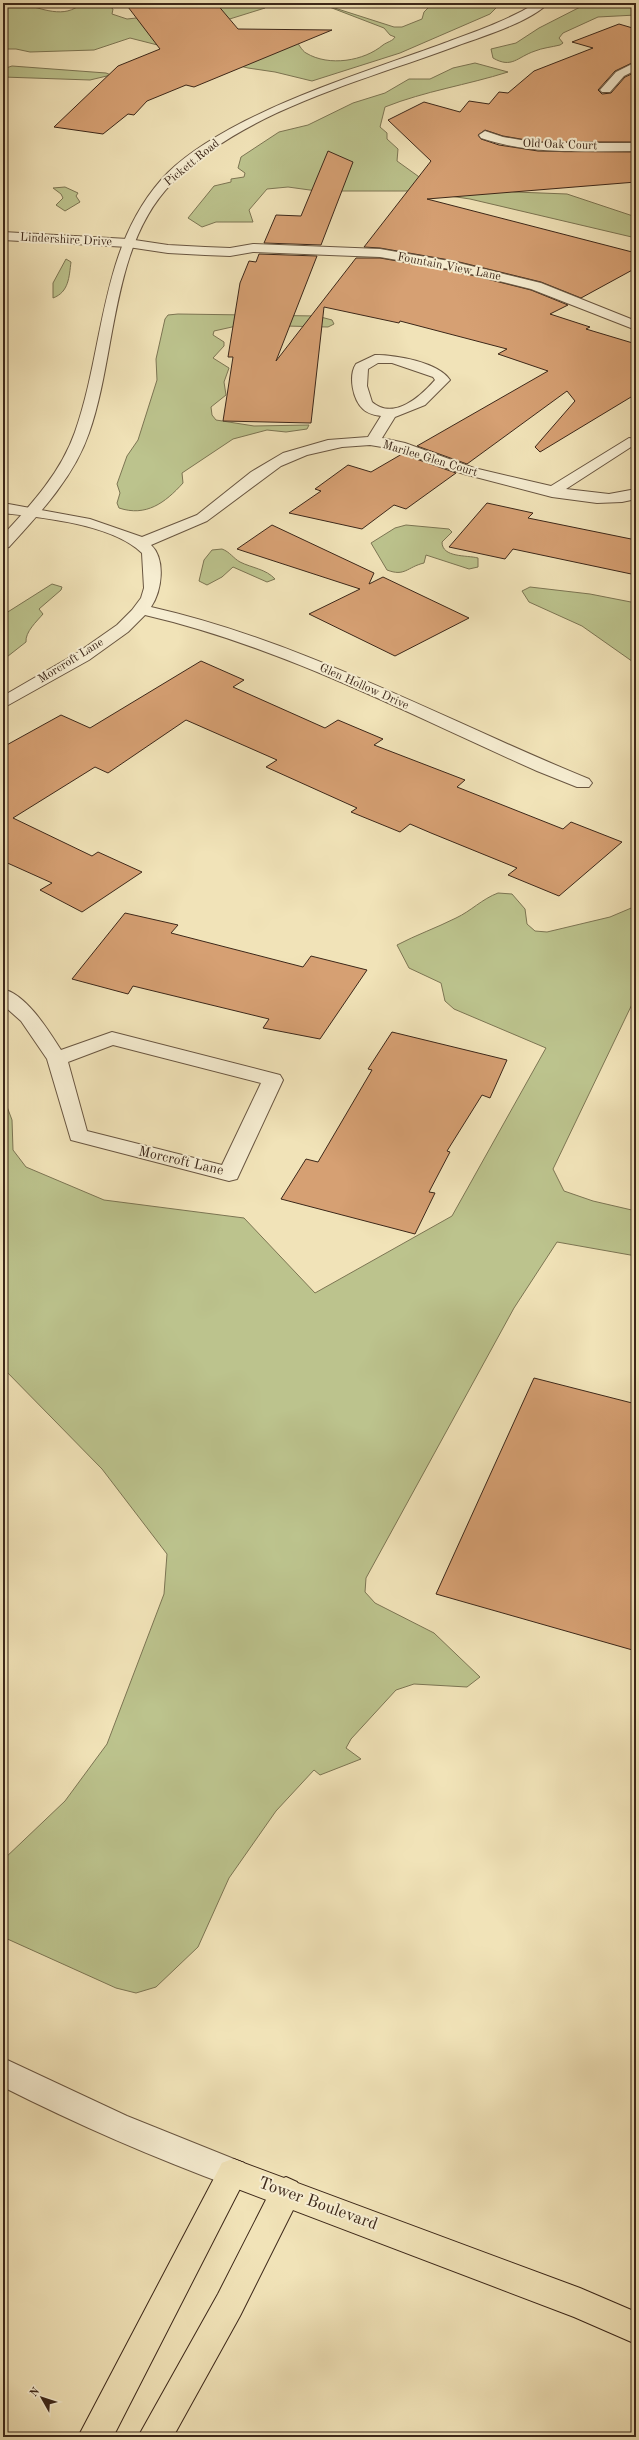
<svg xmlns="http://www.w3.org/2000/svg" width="639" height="2440" font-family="'Old Standard TT',serif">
	<rect width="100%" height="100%" fill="#f1e3b8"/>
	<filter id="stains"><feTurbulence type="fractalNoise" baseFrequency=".005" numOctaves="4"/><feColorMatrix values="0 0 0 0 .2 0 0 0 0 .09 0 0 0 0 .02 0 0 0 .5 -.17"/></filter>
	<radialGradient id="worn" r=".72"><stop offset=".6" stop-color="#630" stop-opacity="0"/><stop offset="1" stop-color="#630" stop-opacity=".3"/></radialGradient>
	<path fill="#bcc38d" stroke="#7c7553" d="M3,3C9,3 16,2 22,4C42,8 64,20 82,3H112L108,5L113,9L112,14L127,19L210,10L231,3H256L265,8L204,27L295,39C298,43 302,51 306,53C329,67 364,61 383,45C387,42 393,41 395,37L390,35L384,28L319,3L394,27H402L422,19L424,12L433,3H501L490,14L400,53L312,81L275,72L248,68L130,38L94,50L30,52L16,49H3Z
		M588,3H636V15L598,17L563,33L559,38L563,43L560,45C552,47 542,48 535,51C517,57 512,69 493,58L491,49L516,43L539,28Z
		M475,63L508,72C467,85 425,91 385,107L380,127L387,133V139L398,149L397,161L422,179L515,192L567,194L636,217V238L470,199L416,191H317L288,187L267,189L249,210L253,222H216L202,227L188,218L214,186L231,182V179L244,177L245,173L238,168L241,157L279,132L308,125L353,103L385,93L409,79H430L453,68Z
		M12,66L106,73L111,75L90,80L3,77V69Z
		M65,187L78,193L76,196L80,202L65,211L56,205L63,198L61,194L53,188Z
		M66,259L71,262C69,277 69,292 53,298V283Z
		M178,314L317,316L332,320L334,324L328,327L241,325L214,331L213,335L224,342V346L213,358L229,368L224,382L226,395L211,407L212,415L216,420L254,426L309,425L307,429L286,432L267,430L233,439L182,473L183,483C165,503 146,517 119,508L117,503L120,493L117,484L127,456L138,440L157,380L156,359L165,319L168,315Z
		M406,525L449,529L452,532L442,542C442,558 467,555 478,558V567L469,569L426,555L424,563C407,567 405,577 387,570L371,543L395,528Z
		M222,549C230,552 233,558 240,562C252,568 266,569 275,579L267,582L233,567L222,577L207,585L199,581L204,560L212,550Z
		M52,584L62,587L61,590L39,609L43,614C37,621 25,632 26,642L3,660V615Z
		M530,587L590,594L636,603V664L582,626L529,602L522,591Z
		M498,893L512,894L525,909L527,924L535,931L547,932L610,917L636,906V996L553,1169L564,1191L593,1201L636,1211V1256L557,1242L514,1308L366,1578L365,1592L375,1603L434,1633L480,1677L467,1687L414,1684L396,1690L351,1739L346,1748L361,1759L320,1775L314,1770L276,1811L229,1878L198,1947L156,1987L136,1993L116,1988L3,1937V1860L65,1801L107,1744L164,1594L167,1554L102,1469L3,1368V1096L12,1120L13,1150L26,1167L104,1200L244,1218L315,1293L452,1216L546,1048L454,1009L445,1001L441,983L409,968L397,945C416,935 436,928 456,918C471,911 482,899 498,893Z"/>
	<path fill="#d6a073" stroke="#3c2719" d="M125,3H216L238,29L332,30L194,87L186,85L147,101L134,115L128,114L103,134L54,127L118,66L160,49Z
		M619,24L636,29V61L615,71L598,90L602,94L611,93L625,77L636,72V142H538L503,136L485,130L478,135L481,139L499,145L538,151L636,152V182L427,199L636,253V268L581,298L541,282L455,261L380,248L364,247L431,161L388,120L424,102L460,112L469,101L489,104L499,92L508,93L534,71L593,48L572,42Z
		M328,151L353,162L321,245L264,243L276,215L301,216Z
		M259,254L317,256L276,361L356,258H380L455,271L531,290L568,305L550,314L590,327L586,329L636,344V394L540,452L535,447L575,401L567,391L467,464L417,446L548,371L498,354L507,349L400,321L399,323L324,307L311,423L223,421L233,357H228L240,283L249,261L256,262Z
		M402,454L456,473L406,509L394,505L362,529L289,513L321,491L315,489L348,465L371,472Z
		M487,503L533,513L528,518L636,540V575L513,549L505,559L449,547Z
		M272,525L374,573L369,584L383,577L469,618L395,656L309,614L360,589L237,549Z
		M201,661L244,680L233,687L325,728L338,720L383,739L374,745L465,780L457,787L563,829L571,822L622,842L559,896L508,875L517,868L431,833L410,824L400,832L351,812L357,808L266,767L277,760L186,720L108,773L95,767L13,818L92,856L98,852L142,872L82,912L40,890L52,883L3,861V747L61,715L90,728Z
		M125,913L178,925L171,933L303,967L311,956L367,970L320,1039L263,1028L269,1019L133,986L128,994L72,979Z
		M392,1032L507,1060L490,1098L482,1095L447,1151L450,1152L429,1192L435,1193L415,1234L281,1199L306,1159L318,1162L372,1070L368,1069Z
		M534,1378L636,1404V1651L436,1594Z"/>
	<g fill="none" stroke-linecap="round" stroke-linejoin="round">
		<defs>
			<path id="minor" d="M636,62V70L624,76L610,92H602L600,90L616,72Z
				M485,131L503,137L538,143H636V151C584,151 531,155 481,138L479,135Z
				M3,232L128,239L168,245L205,247L230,248L253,244L380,249L455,262L541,283L636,321V330L531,289L455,270L380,257L253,252L230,256L205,255L168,253L128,247L3,240Z
				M375,355C396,355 438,362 450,380L425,405L395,417L382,438L405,443L474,468L551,486L629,438L636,439V448L631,447L566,489L609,494L636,489V499L622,502L597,503L552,497L464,474L388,448L370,445L342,447L307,455L281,466L207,521L151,545C166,559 162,591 151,607C305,642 444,720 589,779L592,783L589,787H577L537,771C408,714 283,647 145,615L128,632L89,660L3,708V696L77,653L117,625L132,610L141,598L144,588L142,553C112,524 44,518 3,513V503L90,519L142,537L197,515L251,472L283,453L328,440L368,437L381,416C375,415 368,414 363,409C353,400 348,376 356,364ZM378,363H392L433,377L435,380C421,396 394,421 372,402L367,386L368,369Z
				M3,989C27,995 48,1030 61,1050L112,1032L280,1075L283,1080L237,1179L229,1181L71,1140L47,1059L21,1021L3,1005ZM113,1045L261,1083L222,1165L87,1131L68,1062Z"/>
			<path id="tertiary" d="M536,3H548C532,21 482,37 459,45C364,81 245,109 172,183C110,246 117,354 89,433C74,477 40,513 9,547L3,549V535C32,504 61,472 75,432C105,347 99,251 161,180C183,155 216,136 245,121C308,89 376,68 442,44C474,32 507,21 536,3Z
				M3,2058L127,2116L244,2163L248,2173L244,2183L233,2187C155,2158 78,2125 3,2087Z"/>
			<path id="primary" d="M233,2159L580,2288L636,2312V2344L574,2317L222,2183L218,2173L222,2163Z"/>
			<path id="motorway" d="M233,2159L244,2163L248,2173L113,2437H78L222,2163Z
				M286,2177L297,2182L302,2192L240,2316L173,2437H138L218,2294L275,2182Z"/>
		</defs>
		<use href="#minor" stroke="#695641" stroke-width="2"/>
		<use href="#tertiary" stroke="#695641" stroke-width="2"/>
		<use href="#primary" stroke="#3c2719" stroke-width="2"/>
		<use href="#motorway" stroke="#3c2719" stroke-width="2"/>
		<use href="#minor" fill="#f6edd1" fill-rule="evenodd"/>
		<use href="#tertiary" fill="#f6edd1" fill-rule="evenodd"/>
		<use href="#primary" fill="#f1e3b8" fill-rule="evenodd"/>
		<use href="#motorway" fill="#f1e3b8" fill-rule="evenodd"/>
	</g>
	<g text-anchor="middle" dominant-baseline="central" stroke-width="4" stroke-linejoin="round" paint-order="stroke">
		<g font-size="12" fill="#3c2719" stroke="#f6edd1">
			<text transform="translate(560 145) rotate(2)">Old Oak Court</text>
			<text transform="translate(192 163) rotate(-39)">Pickett Road</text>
			<text transform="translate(66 240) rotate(3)">Lindershire Drive</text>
			<text transform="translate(449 267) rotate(11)">Fountain View Lane</text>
			<text transform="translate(430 459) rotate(17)">Marilee Glen Court</text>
			<text transform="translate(71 661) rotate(-32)">Morcroft Lane</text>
			<text transform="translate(364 687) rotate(24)">Glen Hollow Drive</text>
		</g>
		<g font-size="14" fill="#3c2719" stroke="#f6edd1">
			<text transform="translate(181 1161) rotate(13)">Morcroft Lane</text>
		</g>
		<g font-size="17" fill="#3c2719" stroke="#f6edd1">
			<text transform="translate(318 2204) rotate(20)">Tower Boulevard</text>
		</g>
	</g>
	<rect width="639" height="2440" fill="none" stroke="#f1e3b8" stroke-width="16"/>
	<rect x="4" y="4" width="631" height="2432" fill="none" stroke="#3c2719" stroke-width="2"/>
	<rect x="8" y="8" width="623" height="2424" fill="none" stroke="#3c2719"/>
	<g transform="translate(42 2398) rotate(309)" stroke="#f6edd1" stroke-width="3" paint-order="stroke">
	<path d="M0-3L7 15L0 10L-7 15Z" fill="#3c2719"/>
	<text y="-6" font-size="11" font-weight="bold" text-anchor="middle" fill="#3c2719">N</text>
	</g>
	<rect width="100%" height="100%" filter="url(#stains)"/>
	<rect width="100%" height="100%" fill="url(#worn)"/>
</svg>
